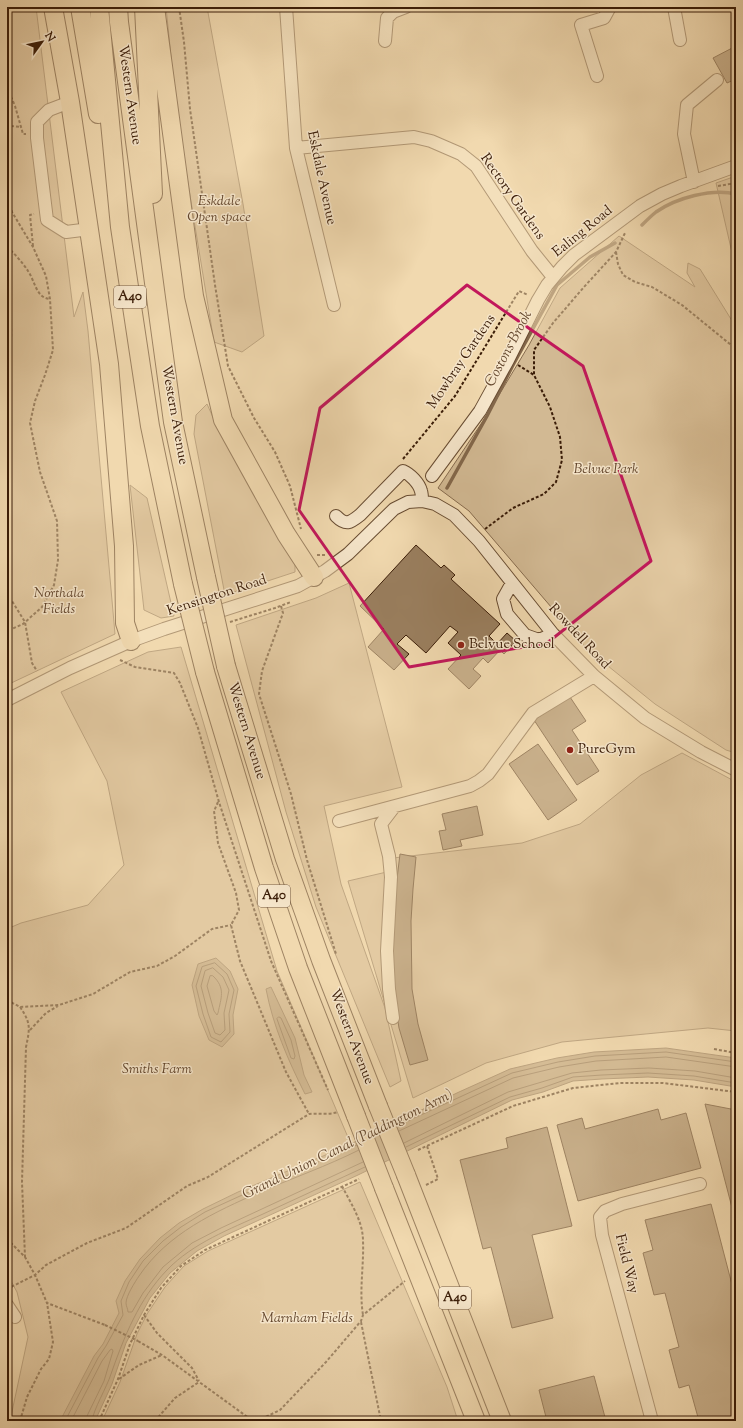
<svg xmlns="http://www.w3.org/2000/svg" width="743" height="1428" font-family="'Sorts Mill Goudy',serif">
	<rect width="100%" height="100%" fill="#f1d9af"/>
	<filter id="stains"><feTurbulence type="fractalNoise" baseFrequency=".005" numOctaves="4"/><feColorMatrix values="0 0 0 0 .2 0 0 0 0 .09 0 0 0 0 .02 0 0 0 .5 -.17"/></filter>
	<radialGradient id="worn" r=".72"><stop offset=".6" stop-color="#630" stop-opacity="0"/><stop offset="1" stop-color="#630" stop-opacity=".3"/></radialGradient>
	<path fill="#d2b993" stroke="#866b4e" d="M7,7H36L74,317L83,292L88,331L115,634L7,685Z
		M166,7H207L243,204L264,336L242,352L214,342L177,116Z
		M736,176V257H733L716,183Z
		M619,236L695,287L687,273L688,263L700,269L734,324L736,325V753L726,750L655,704L587,649L469,511L438,488L487,415L529,345L560,288Z
		M207,404L216,424L295,564V572L225,595L194,434L196,415Z
		M130,485L147,498L174,616L161,618L144,610Z
		M349,583L402,787L324,806L341,884L385,1008L401,1081L390,1087L316,907L286,812L236,625L316,598Z
		M181,647L277,971L353,1149L224,1204L118,1321L61,1421H10L28,1337L17,1292L7,1274V929L21,923L88,905L124,865L107,781L61,692L148,652Z
		M682,753L736,782V1031L708,1028L562,1042L486,1063L413,1098L348,881L391,871L393,858L522,843L580,824L641,775Z
		M360,1182L447,1387L458,1421H102L120,1382L137,1334L147,1314L165,1287L184,1266L208,1251Z"/>
	<path fill="#b39976" stroke="#83674a" d="M216,958L230,971L238,989L233,1015L234,1034L222,1047L209,1040L199,1016L192,985L198,964Z
		M271,987L295,1038L304,1075L312,1092L305,1094C288,1060 273,1026 266,989Z
		M666,1048L736,1058V1087L694,1080L648,1077L602,1079L573,1081L543,1092L512,1100L358,1175L224,1236L197,1251L170,1273L150,1298L126,1343L112,1384L95,1421H60L94,1356L103,1344L119,1313L116,1301L125,1281L140,1259L160,1238L179,1223L203,1209L238,1192L342,1148L459,1092L510,1069L557,1058L594,1052Z"/>
	<g fill="none" stroke-linecap="round" stroke-linejoin="round">
		<path stroke="#775b3f" stroke-width="1" d="M215,963L227,974L234,990L229,1014L230,1032L221,1042L211,1037L203,1014L196,986L202,967Z
			M213,968L223,977L229,990L224,1013L225,1030L220,1035L215,1033L208,1013L201,986L205,971Z
			M213,976C226,988 221,998 218,1013L217,1015L214,1011L207,986L210,976Z
			M279,1017L281,1018L291,1040L295,1056L294,1059L291,1058L282,1033L277,1019Z
			M397,1126L512,1073L558,1062L595,1056L666,1052L736,1062
			M399,1131L513,1078L559,1067L596,1061L666,1057L736,1067
			M404,1143L508,1092L572,1073L601,1070L649,1068L695,1071L736,1078
			M406,1147L510,1097L542,1088L573,1077L602,1075L648,1073L694,1076L736,1083
			M359,1150C327,1166 293,1178 260,1192C215,1212 168,1233 139,1276C135,1282 126,1296 126,1303C126,1306 128,1309 128,1312H132L143,1293L163,1267L192,1243L221,1228L363,1162
			M65,1421L98,1358L106,1346L123,1315L121,1301L129,1282L143,1261L163,1241L181,1227L205,1212L240,1196L357,1145
			M71,1421L102,1361L110,1350L112,1349L113,1351L104,1381L87,1416V1421
			M92,1421C93,1410 107,1387 111,1374C124,1337 139,1299 167,1270C193,1243 230,1229 263,1214C297,1198 331,1183 365,1167"/>
		<path stroke="#83674a" stroke-width="3.5" d="M642,225C647,220 651,216 656,212C676,198 712,188 736,194
			M447,488L487,416L513,365L557,285L590,257L615,243"/>
	</g>
	<path fill="#9a7f5f" stroke="#3b1d08" d="M736,46V79L727,83L713,58Z
		M416,545L441,568L444,565L455,575L451,579L500,624L489,636L497,644L507,633L516,641L504,654L500,650L488,663L483,658L473,669L481,676L469,689L448,669L461,655L448,643L458,632L450,626L426,653L406,635L397,644L409,654L394,670L368,647L384,629L360,606Z
		M570,697L586,721L572,730L599,771L577,785L534,720Z
		M538,744L577,800L548,820L509,764Z
		M477,806L483,835L460,840L462,846L443,850L439,831L446,830L442,814Z
		M400,854L416,857L413,889L411,921L412,989L418,1024L428,1060L410,1065L399,1028L393,990L392,920Z
		M705,1104L736,1110V1223Z
		M658,1109L661,1120L686,1113L701,1168L578,1201L557,1125L582,1118L585,1129Z
		M547,1127L572,1226L532,1235L553,1318L512,1328L491,1247L483,1249L460,1160L508,1148L506,1138Z
		M711,1204L736,1300V1421H699L689,1385L679,1388L669,1350L679,1347L665,1293L654,1295L643,1253L653,1250L645,1220Z
		M594,1376L606,1421H547L539,1390Z"/>
	<g fill="none" stroke-linecap="round" stroke-linejoin="round">
		<defs>
			<path id="minor" d="M286,7L296,148L334,305
				M674,7L680,40
				M385,41L387,18L393,12L406,7
				M597,76L581,25L604,18L610,7
				M70,102L49,110L37,122V138L47,220L66,232L90,229
				M296,148L414,137L431,141L461,154L476,166L532,251L553,277
				M694,182L684,134L687,105L717,80
				M432,476L480,411L508,360L538,300L547,285L562,267L574,255L640,206L662,194L681,186L736,166
				M336,516C346,526 350,523 360,515L403,471C410,474 419,483 421,491C422,494 422,498 422,501
				M512,583L503,599L507,614L525,635L539,640L553,634
				M7,700L70,668L131,641L164,629L298,586L325,571L348,554L394,509L408,502L422,501L435,504L454,515L479,541L553,634L594,676L645,718L701,752L736,770
				M339,821L470,786L479,781L488,774L533,713L594,676
				M393,1018L389,989L387,951L391,877L389,856L381,824L394,807
				M7,1305L15,1317
				M652,1421L602,1235L600,1217L605,1211L622,1204L700,1184"/>
			<path id="highway" d="M53,7L70,102L109,364L124,546L125,623L131,641
				M80,7L98,114
				M99,7L120,227L150,426L183,584
				M118,7L119,22L159,320L173,422L206,577
				M144,7L153,194
				M155,7L194,296L223,420L286,534L314,577
				M226,666L285,859L321,960L378,1106
				M205,672L264,868L298,968L356,1116
				M406,1175L502,1421
				M384,1188L476,1421"/>
		</defs>
		<use href="#minor" stroke="#684c32" stroke-width="14"/>
		<use href="#highway" stroke="#3b1d08" stroke-width="20"/>
		<path stroke="#3b1d08" stroke-width="2" stroke-dasharray="3 2" stroke-linecap="butt" d="M179,7L184,42L190,109L215,285L228,366L254,418L275,452L290,486L301,529
			M7,88L11,126L7,159
			M9,92L15,106L23,134H26
			M11,126L21,127
			M718,186L736,183
			M7,196L12,212L33,247L46,276L50,299L53,350L45,375L35,401L30,423L40,472L57,521L58,560L54,585L42,607L23,624L7,631
			M33,246L30,215L34,214
			M7,247C15,254 23,263 28,271C35,281 36,298 50,299
			M616,252L618,264L623,275L635,282L652,287L682,305L736,349
			M7,304C13,324 12,344 7,364
			M518,365L534,375
			M403,459L455,396L519,291L528,295
			M485,529L513,508L544,494L556,482L562,460L560,437L550,407L534,375V350L553,323L584,287L616,252L625,233
			M317,555H327
			M7,593L25,622L32,663L37,671
			M281,606L283,613L262,671L259,694L291,794L307,860L336,954
			M230,622L275,608L291,602
			M120,660L135,667L174,673L180,683L198,728L219,802L271,961L328,1090
			M218,802L214,811L218,843L236,893L239,910L231,925L240,961L286,1072L309,1114
			M7,1000L20,1007L59,1005L93,994L130,972L157,966L175,956L212,929L231,925
			M20,1007C31,1023 30,1028 26,1047L22,1182L25,1257
			M30,1030L46,1013L58,1006
			M714,1049L736,1053
			M418,1150L513,1106L573,1088L620,1083H663L736,1092
			M426,1185L438,1179L427,1146
			M342,1186C351,1204 363,1221 363,1241C364,1266 359,1290 363,1315
			M7,1239L25,1257L35,1275L47,1303L105,1325
			M7,1289L35,1275L46,1265L87,1243L126,1228L187,1186L208,1177L309,1114C319,1113 329,1115 338,1112
			M144,1315L157,1333L192,1368L199,1381
			M361,1322L381,1421
			M138,1341L162,1355L253,1421
			M119,1379L139,1365L162,1355
			M20,1421L27,1397L41,1369L49,1359L53,1342L47,1303
			M99,1421L118,1379L130,1344L144,1315L161,1288L181,1266L205,1250L359,1179
			M155,1421L175,1398L199,1382
			M257,1421L280,1410L326,1362L361,1321L363,1315L405,1281"/>
		<use href="#minor" stroke="#f6e6cb" stroke-width="12"/>
		<use href="#highway" stroke="#f1d9af" stroke-width="18"/>
		<defs>
			<path id="highway-bridge" d="M206,577L226,666
				M183,584L205,672
				M378,1106L406,1175
				M356,1116L384,1188"/>
		</defs>
		<use href="#highway-bridge" stroke="#3b1d08" stroke-width="20" stroke-linecap="butt"/>
		<path stroke="#3b1d08" stroke-width="2" stroke-dasharray="3 2" stroke-linecap="butt" d="M105,1325L138,1341"/>
		<use href="#highway-bridge" stroke="#f1d9af" stroke-width="18"/>
	</g>
	<path d="M0 0H743V1428H0ZM467,285L583,366L651,561L547,643L409,667L299,510L320,408Z" fill="#f1d9af" fill-opacity=".55" fill-rule="evenodd"/>
	<path fill="none" stroke="#c2185b" stroke-width="3" stroke-linejoin="round" d="M467,285L583,366L651,561L547,643L409,667L299,510L320,408Z"/>
	<g fill="#8f2418" stroke="#f6e6cb" stroke-width="1.5">
		<circle cx="461" cy="645" r="4"/>
		<circle cx="570" cy="750" r="4"/>
	</g>
	<g text-anchor="middle" dominant-baseline="central" stroke-width="3" stroke-linejoin="round" paint-order="stroke">
		<g fill="#f6e6cb" stroke="#735942" stroke-width="1">
			<rect x="114" y="286" width="32" height="22" rx="3"/>
			<rect x="258" y="885" width="32" height="22" rx="3"/>
			<rect x="439" y="1287" width="32" height="22" rx="3"/>
		</g>
		<g font-size="13" font-weight="bold" fill="#3b1d08">
			<text x="130" y="297">A40</text>
			<text x="274" y="896">A40</text>
			<text x="455" y="1298">A40</text>
		</g>
		<g font-size="14" fill="#3b1d08" stroke="#f6e6cb">
			<text transform="translate(129 95) rotate(82)">Western Avenue</text>
			<text transform="translate(321 178) rotate(78)">Eskdale Avenue</text>
			<text transform="translate(512 197) rotate(55)">Rectory Gardens</text>
			<text transform="translate(583 232) rotate(-39)">Ealing Road</text>
			<text transform="translate(462 362) rotate(-56)">Mowbray Gardens</text>
			<text transform="translate(174 415) rotate(80)">Western Avenue</text>
			<text transform="translate(217 596) rotate(-18)">Kensington Road</text>
			<text transform="translate(579 637) rotate(47)">Rowdell Road</text>
			<text transform="translate(246 731) rotate(73)">Western Avenue</text>
			<text transform="translate(351 1037) rotate(69)">Western Avenue</text>
			<text transform="translate(626 1264) rotate(76)">Field Way</text>
		</g>
		<g font-size="14" font-style="italic" fill="#61442b" stroke="#f6e6cb">
			<text x="219" y="202">Eskdale<tspan x="219" dy="16">Open space</tspan></text>
			<text x="606" y="470">Belvue Park</text>
			<text x="59" y="594">Northala<tspan x="59" dy="16">Fields</tspan></text>
			<text x="157" y="1070">Smiths Farm</text>
			<text x="307" y="1319">Marnham Fields</text>
		</g>
		<g font-size="14" fill="#3b1d08" stroke="#f6e6cb" text-anchor="start">
			<text x="469" y="645">Belvue School</text>
			<text x="578" y="750">PureGym</text>
		</g>
		<g font-size="15" font-style="italic" fill="#65482e" stroke="#f6e6cb">
			<text transform="translate(509 349) rotate(-62)">Costons Brook</text>
			<text transform="translate(348 1145) rotate(-26)">Grand Union Canal (Paddington Arm)</text>
		</g>
	</g>
	<rect width="743" height="1428" fill="none" stroke="#f1d9af" stroke-width="24"/>
	<rect x="8" y="8" width="727" height="1412" fill="none" stroke="#3b1d08" stroke-width="2"/>
	<rect x="12" y="12" width="719" height="1404" fill="none" stroke="#3b1d08"/>
	<g transform="translate(42 42) rotate(57)" stroke="#f6e6cb" stroke-width="3" paint-order="stroke">
	<path d="M0-3L7 15L0 10L-7 15Z" fill="#3b1d08"/>
	<text y="-6" font-size="11" font-weight="bold" text-anchor="middle" fill="#3b1d08">N</text>
	</g>
	<rect width="100%" height="100%" filter="url(#stains)"/>
	<rect width="100%" height="100%" fill="url(#worn)"/>
</svg>
